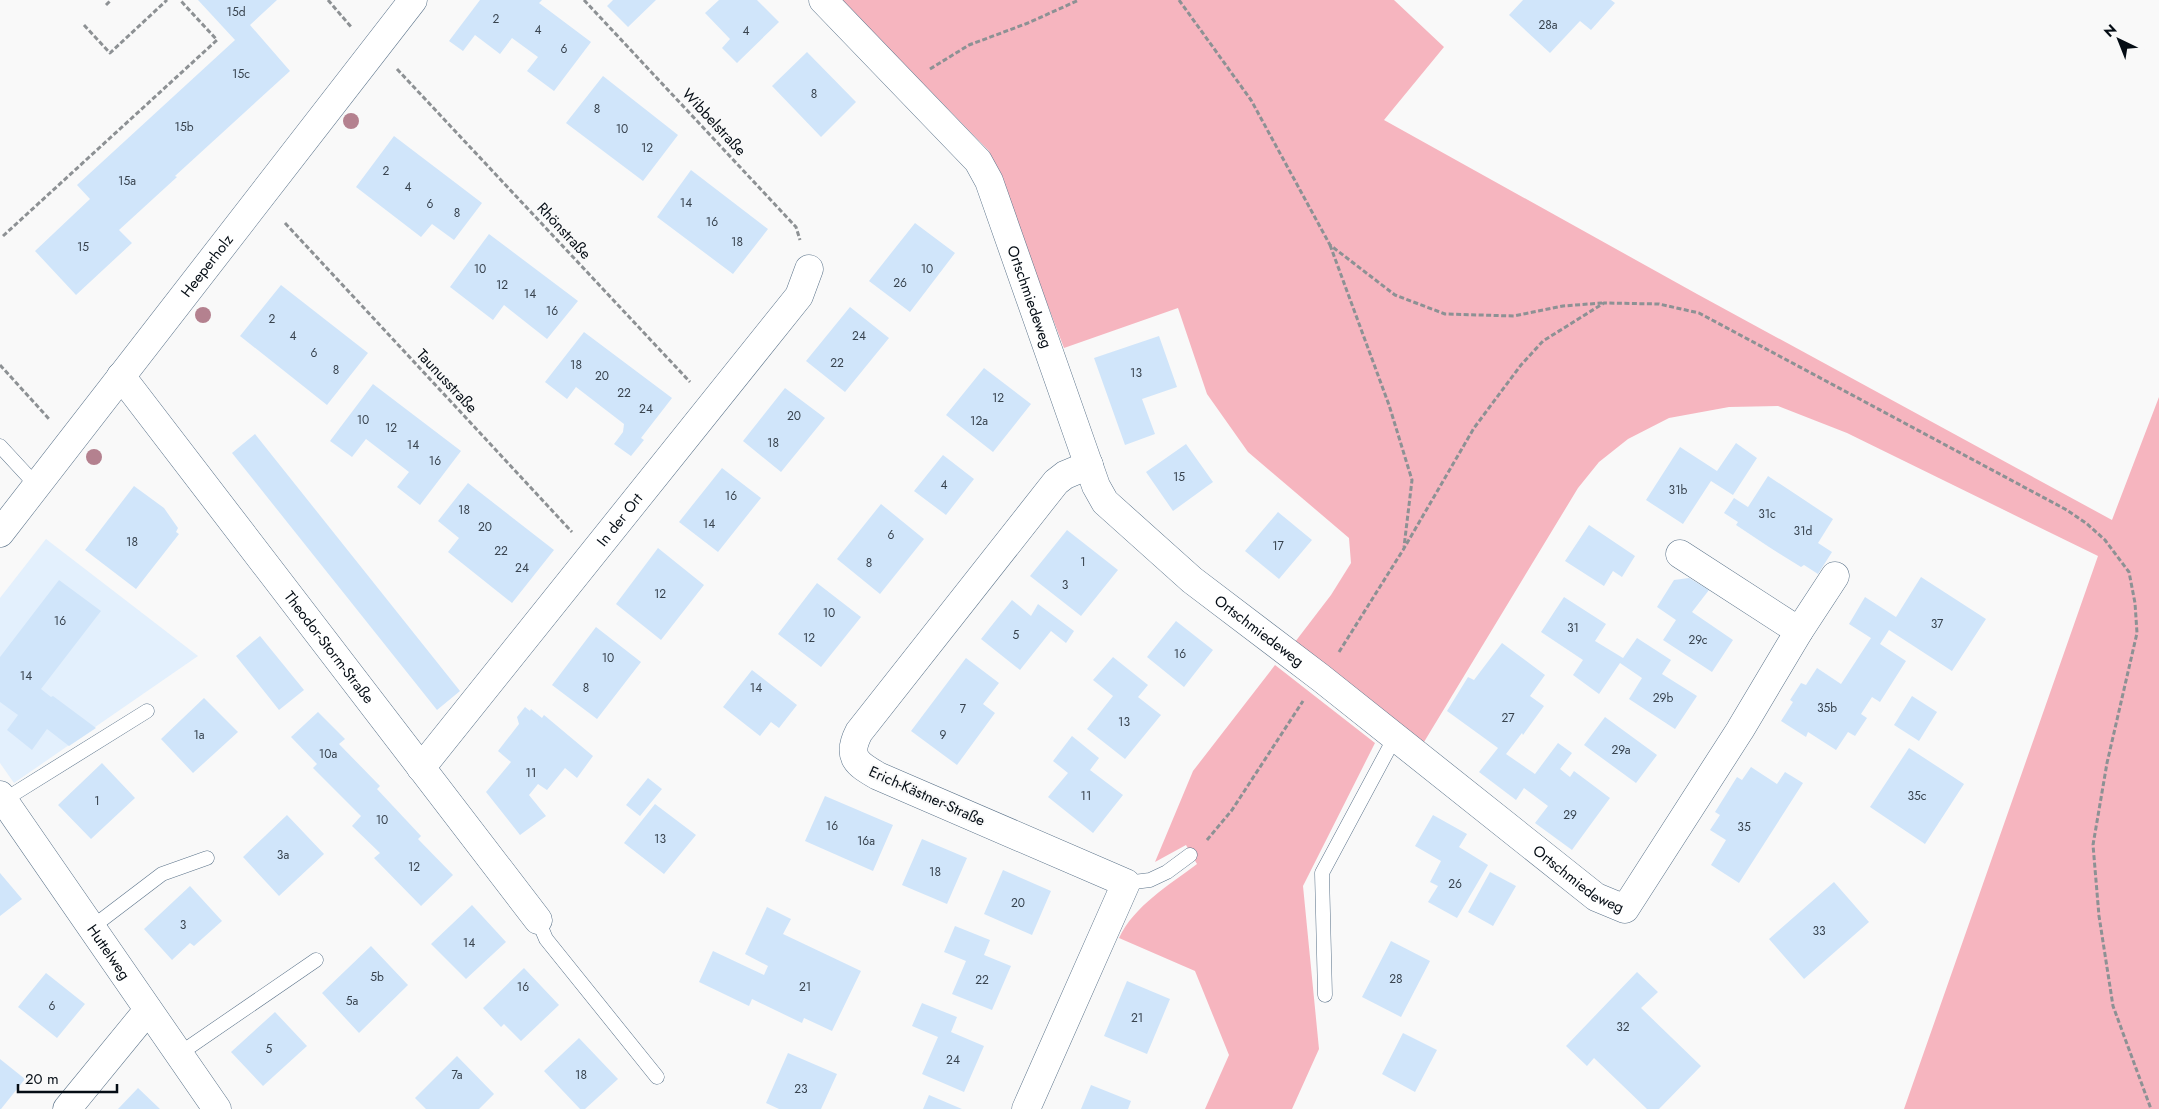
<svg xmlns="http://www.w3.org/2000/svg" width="2159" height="1109" font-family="Jost,sans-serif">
	<rect width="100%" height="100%" fill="#f9f9f9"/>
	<path fill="#e3f0fd" d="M46,539L198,656L14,783L0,763V598Z"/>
	<path fill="#f6b5bf" d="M841,0H1394L1444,47L1384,120L1697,294L2112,520L2159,397V1109H1904L2098,556L1847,433L1778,406L1729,407L1669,418L1628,439L1599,462L1578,488L1424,742L1295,642L1331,595L1351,563L1349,538L1248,452L1207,394L1178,308L1064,348L989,151Z
		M1275,665L1375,743L1303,886L1319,1049L1292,1109H1205L1229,1055L1195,971L1119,938C1134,906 1169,885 1197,864L1186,845L1155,862L1193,771Z"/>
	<path fill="#d0e5fa" d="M198,0H277L250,25L290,71L175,176L177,177L119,230L132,243L76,295L35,251L90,199L77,185L235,40Z
		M480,0H542L539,3L591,42L554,91L527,71L538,57L512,38L500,54L475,35L463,51L449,41Z
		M613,0H656L628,27L607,6Z
		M719,0H757L779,22L737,63L722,48L730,39L705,13Z
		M1523,0H1611L1615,3L1591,30L1580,21L1550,53L1509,15Z
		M807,52L856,102L821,137L772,86Z
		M603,76L678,135L643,181L566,123Z
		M394,136L482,203L454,240L432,224L421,237L356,187Z
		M691,170L768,229L733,274L657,217Z
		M915,223L955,253L910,312L869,281Z
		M489,234L578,301L547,339L504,305L493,320L450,287Z
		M281,285L368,353L327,405L240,336Z
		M850,307L889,338L845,392L806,361Z
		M584,332L672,398L641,438L644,440L631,456L614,444L623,432L624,424L576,387L567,399L545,382Z
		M1159,336L1177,387L1142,399L1155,434L1125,445L1094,358Z
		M984,368L1031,404L993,452L946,415Z
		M373,384L461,451L420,505L397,487L409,472L366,439L352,457L330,441Z
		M785,388L825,418L781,472L743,441Z
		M255,434L460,691L437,710L232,453Z
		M1736,443L1757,458L1733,495L1711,481L1683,524L1646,500L1680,447L1717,471Z
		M1186,444L1213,482L1173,511L1146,472Z
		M943,455L974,479L946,515L914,491Z
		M722,468L761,498L718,552L679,522Z
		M1768,476L1833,519L1818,543L1832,552L1818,574L1804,565L1801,567L1769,547L1736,525L1738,522L1724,513L1734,498L1748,507Z
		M468,483L554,550L512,603L448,552L459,538L438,521Z
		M134,486L164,508L178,528L176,532L179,534L136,589L85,550Z
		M881,504L924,539L880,594L837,559Z
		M1278,512L1312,540L1279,579L1245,551Z
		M1589,525L1635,556L1622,577L1613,571L1604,586L1565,561Z
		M1067,530L1118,570L1081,616L1030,576Z
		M658,548L704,585L661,640L616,604Z
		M1921,577L1986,619L1952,671L1889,630L1880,644L1906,661L1880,702L1872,697L1861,714L1867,718L1855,736L1848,732L1836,750L1808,732L1806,737L1781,721L1793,702L1790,700L1801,683L1806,685L1817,668L1841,684L1871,638L1849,624L1865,597L1896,617Z
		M1689,578L1709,590L1692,612L1733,640L1712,672L1663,640L1676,620L1657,607L1674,580Z
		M59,580L101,611L41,689L51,697L53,696L96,728L69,746L47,729L32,750L7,730L18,715L0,702V657Z
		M817,583L861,617L821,667L778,634Z
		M1564,597L1606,624L1595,641L1623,658L1637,638L1671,660L1662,674L1697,696L1675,729L1629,699L1642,678L1620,663L1599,694L1573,675L1583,660L1541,632Z
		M1012,600L1031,616L1038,604L1074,631L1066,643L1051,631L1020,670L981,639Z
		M1176,621L1213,650L1184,687L1147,657Z
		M596,627L641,662L597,719L552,685Z
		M260,636L304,690L279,710L236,656Z
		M1502,643L1545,675L1530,696L1544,706L1523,735L1522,733L1506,754L1535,774L1558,743L1572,753L1560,769L1570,777L1574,771L1610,798L1572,850L1535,823L1548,806L1524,788L1516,800L1479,772L1498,748L1447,711L1468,677L1474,680Z
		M1113,657L1148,685L1138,697L1161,715L1125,759L1087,729L1113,696L1093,680Z
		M966,658L999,683L983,704L995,713L957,765L911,731Z
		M752,670L797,705L779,728L771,722L760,736L723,707Z
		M1912,696L1937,712L1919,741L1894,725Z
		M204,698L238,732L193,773L161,739Z
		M525,707L530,711L531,709L542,718L544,715L593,756L577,778L565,768L547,790L538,784L529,795L546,816L520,835L486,792L511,762L498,751L519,724L517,717Z
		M318,712L345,739L339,744L380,786L377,789L421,836L418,839L453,875L421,906L374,858L380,853L352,826L361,816L313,768L317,764L291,737Z
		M1605,717L1657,755L1636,783L1584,745Z
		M1072,736L1099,758L1090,770L1123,795L1093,833L1048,797L1068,773L1053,761Z
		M1909,748L1964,784L1925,844L1870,807Z
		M102,763L135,798L91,839L58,805Z
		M1751,767L1777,784L1785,772L1803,783L1739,883L1711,865L1726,840L1710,830L1720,815L1715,812L1737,777L1742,780Z
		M648,778L662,789L640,816L626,805Z
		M825,796L893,825L873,871L805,841Z
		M655,804L696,835L664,874L624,843Z
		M287,815L324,854L279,896L243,857Z
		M1433,815L1467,834L1459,847L1488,865L1457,918L1428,902L1438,886L1430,882L1441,861L1415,846Z
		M922,839L967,858L947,904L902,885Z
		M1003,870L1051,891L1032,935L984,914Z
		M1490,872L1516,886L1493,926L1468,912Z
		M0,873L22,899L0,916Z
		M1834,882L1869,922L1804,979L1769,939Z
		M190,886L222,921L194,946L190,943L172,960L144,929Z
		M472,905L506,942L466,979L431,944Z
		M767,907L791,919L783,934L861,971L832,1031L804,1018L802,1023L752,999L749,1006L699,982L713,951L764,975L768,966L745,954Z
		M955,926L990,940L984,955L1011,966L992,1010L952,994L966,961L944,952Z
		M1391,941L1430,961L1401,1017L1362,997Z
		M371,946L408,985L359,1033L322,993Z
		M524,968L559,1005L521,1041L504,1024L501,1027L483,1008Z
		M1637,972L1658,992L1641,1008L1701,1066L1659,1109H1647L1594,1058L1587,1066L1566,1046Z
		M46,973L85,1004L57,1038L18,1007Z
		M1127,981L1170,999L1147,1054L1104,1036Z
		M922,1003L957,1017L951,1032L984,1046L964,1092L922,1074L938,1037L912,1026Z
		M275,1012L307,1046L263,1086L231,1052Z
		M1403,1033L1437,1050L1415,1092L1382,1074Z
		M579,1038L618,1079L585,1109H580L544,1071Z
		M788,1053L837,1074L821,1109H779L766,1103Z
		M457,1056L494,1094L479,1109H426L415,1098Z
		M0,1059L25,1079L1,1109H0Z
		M1091,1085L1131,1101L1128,1109H1081Z
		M138,1088L160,1109H118Z
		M929,1095L962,1109H923Z"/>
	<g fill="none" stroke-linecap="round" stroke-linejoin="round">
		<defs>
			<path id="service" d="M0,446L37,486
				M4,800L147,711
				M1126,883L1150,880L1167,872L1190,855
				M538,920L546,939L657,1077
				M91,928L162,874L207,858
				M1325,995L1322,873L1395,737
				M179,1054L316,960"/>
			<g id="minor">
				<path id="s1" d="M823,0L978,161L989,181L1096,486L1105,502L1192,580L1321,678L1596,897L1625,909L1740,730L1799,631L1835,576"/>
				<path id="s2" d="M121,376L538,920"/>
				<path id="s3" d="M0,533L413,0"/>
				<path d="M1680,554L1799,631"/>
				<path id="s4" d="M421,768L799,296L809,269"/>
				<path id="s5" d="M0,795L217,1109"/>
				<path d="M67,1109L148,1010"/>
				<path d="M1026,1109L1126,883L878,776C857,764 846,757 859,732L1056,482L1065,475L1089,465"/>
			</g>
		</defs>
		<use href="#service" stroke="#5b738a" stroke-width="15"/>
		<use href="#minor" stroke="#5b738a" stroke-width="29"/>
		<path stroke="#8d9194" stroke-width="3" stroke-dasharray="5 2.5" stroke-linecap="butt" d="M328,0L352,28
			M584,0L796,227L800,240
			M1179,0L1251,100L1330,245L1395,295L1445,314L1514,316L1563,306L1602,303
			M106,5L111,0
			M84,25L110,53L167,0
			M397,69L690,382
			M930,69L969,45L1028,23L1079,0
			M285,223L572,532
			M3,236L217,40L180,0
			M1330,245L1389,405L1412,480L1404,547
			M0,365L50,420
			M1339,652L1403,550L1474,428L1521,365L1543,341L1604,303L1659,304L1699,313L2065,509L2086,523L2105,540L2129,572L2135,603L2137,633L2107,763L2093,845L2099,916L2113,1006L2151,1109
			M1207,840L1232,810L1303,701"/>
		<use href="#service" stroke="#fff" stroke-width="14"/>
		<use href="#minor" stroke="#fff" stroke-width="28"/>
	</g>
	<g fill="#b4818f">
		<circle cx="351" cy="121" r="8"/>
		<circle cx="203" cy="315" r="8"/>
		<circle cx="94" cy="457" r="8"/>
	</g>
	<g text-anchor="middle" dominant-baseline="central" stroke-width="4" stroke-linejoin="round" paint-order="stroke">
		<g font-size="12" fill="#38434e">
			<text x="236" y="12">15d</text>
			<text x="496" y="19">2</text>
			<text x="1548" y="25">28a</text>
			<text x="538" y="30">4</text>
			<text x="746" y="31">4</text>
			<text x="564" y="49">6</text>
			<text x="241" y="74">15c</text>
			<text x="814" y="94">8</text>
			<text x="597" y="109">8</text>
			<text x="184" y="127">15b</text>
			<text x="622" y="129">10</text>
			<text x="647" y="148">12</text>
			<text x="386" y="171">2</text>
			<text x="127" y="181">15a</text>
			<text x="408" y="187">4</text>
			<text x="686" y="203">14</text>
			<text x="430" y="204">6</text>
			<text x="457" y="213">8</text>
			<text x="712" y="222">16</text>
			<text x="737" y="242">18</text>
			<text x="83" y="247">15</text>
			<text x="480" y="269">10</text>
			<text x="927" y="269">10</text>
			<text x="900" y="283">26</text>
			<text x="502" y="285">12</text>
			<text x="530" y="294">14</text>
			<text x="552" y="311">16</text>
			<text x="272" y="319">2</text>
			<text x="293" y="336">4</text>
			<text x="859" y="336">24</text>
			<text x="314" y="353">6</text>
			<text x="837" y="363">22</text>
			<text x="576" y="365">18</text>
			<text x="336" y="370">8</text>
			<text x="1136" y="373">13</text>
			<text x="602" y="376">20</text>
			<text x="624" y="393">22</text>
			<text x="998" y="398">12</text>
			<text x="646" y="409">24</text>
			<text x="794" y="416">20</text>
			<text x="363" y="420">10</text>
			<text x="979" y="421">12a</text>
			<text x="391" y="428">12</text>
			<text x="773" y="443">18</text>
			<text x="413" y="445">14</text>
			<text x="435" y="461">16</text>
			<text x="1179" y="477">15</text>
			<text x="944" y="485">4</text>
			<text x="1678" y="490">31b</text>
			<text x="731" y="496">16</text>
			<text x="464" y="510">18</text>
			<text x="1767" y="514">31c</text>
			<text x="709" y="524">14</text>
			<text x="485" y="527">20</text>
			<text x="1803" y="531">31d</text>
			<text x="891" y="535">6</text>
			<text x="132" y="542">18</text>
			<text x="1278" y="546">17</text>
			<text x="501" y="551">22</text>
			<text x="1083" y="562">1</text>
			<text x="869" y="563">8</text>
			<text x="522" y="568">24</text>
			<text x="1065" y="585">3</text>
			<text x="660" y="594">12</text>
			<text x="829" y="613">10</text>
			<text x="60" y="621">16</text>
			<text x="1937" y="624">37</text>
			<text x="1573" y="628">31</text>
			<text x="1016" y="635">5</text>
			<text x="809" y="638">12</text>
			<text x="1698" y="640">29c</text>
			<text x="1180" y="654">16</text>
			<text x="608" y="658">10</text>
			<text x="26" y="676">14</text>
			<text x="586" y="688">8</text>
			<text x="756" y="688">14</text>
			<text x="1663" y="698">29b</text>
			<text x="1827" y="708">35b</text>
			<text x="963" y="709">7</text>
			<text x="1508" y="718">27</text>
			<text x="1124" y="722">13</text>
			<text x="199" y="735">1a</text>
			<text x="943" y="735">9</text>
			<text x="1621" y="750">29a</text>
			<text x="328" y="754">10a</text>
			<text x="531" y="773">11</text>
			<text x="1086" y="796">11</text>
			<text x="1917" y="796">35c</text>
			<text x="97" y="801">1</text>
			<text x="1570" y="815">29</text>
			<text x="382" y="820">10</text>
			<text x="832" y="826">16</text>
			<text x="1744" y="827">35</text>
			<text x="660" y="839">13</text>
			<text x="866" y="841">16a</text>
			<text x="283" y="855">3a</text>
			<text x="414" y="867">12</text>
			<text x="935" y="872">18</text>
			<text x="1455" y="884">26</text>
			<text x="1018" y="903">20</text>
			<text x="183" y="925">3</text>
			<text x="1819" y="931">33</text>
			<text x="469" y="943">14</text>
			<text x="377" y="977">5b</text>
			<text x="1396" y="979">28</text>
			<text x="982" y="980">22</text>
			<text x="523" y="987">16</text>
			<text x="805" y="987">21</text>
			<text x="352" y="1001">5a</text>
			<text x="52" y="1006">6</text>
			<text x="1137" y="1018">21</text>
			<text x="1623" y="1027">32</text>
			<text x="269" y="1049">5</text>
			<text x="953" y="1060">24</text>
			<text x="457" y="1075">7a</text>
			<text x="581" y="1075">18</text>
			<text x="801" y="1089">23</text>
		</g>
		<g font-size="15" fill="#050d15" stroke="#f9f9f9">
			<text transform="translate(714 122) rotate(47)">Wibbelstraße</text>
			<text transform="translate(564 231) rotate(47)">Rhönstraße</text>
			<text stroke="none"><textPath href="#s3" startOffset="338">Heeperholz</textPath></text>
			<text stroke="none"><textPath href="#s1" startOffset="369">Ortschmiedeweg</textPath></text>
			<text transform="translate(447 381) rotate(47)">Taunusstraße</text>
			<text stroke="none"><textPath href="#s4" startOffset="318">In der Ort</textPath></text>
			<text stroke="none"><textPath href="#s1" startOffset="789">Ortschmiedeweg</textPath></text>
			<text stroke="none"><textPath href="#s2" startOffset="342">Theodor-Storm-Straße</textPath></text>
			<text transform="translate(927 796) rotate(24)">Erich-Kästner-Straße</text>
			<text stroke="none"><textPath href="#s1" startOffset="1194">Ortschmiedeweg</textPath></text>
			<text stroke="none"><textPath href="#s5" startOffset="191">Huttelweg</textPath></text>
		</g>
	</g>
	<g transform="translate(2119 40) rotate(317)" stroke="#f9f9f9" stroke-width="4" paint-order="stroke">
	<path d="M0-4L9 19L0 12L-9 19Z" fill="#050d15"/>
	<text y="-8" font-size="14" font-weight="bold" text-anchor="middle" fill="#050d15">N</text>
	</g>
	<path d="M18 1084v8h99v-8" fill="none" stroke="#050d15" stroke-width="2.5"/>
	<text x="25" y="1084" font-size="15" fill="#050d15" stroke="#f9f9f9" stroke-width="4" paint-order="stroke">20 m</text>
</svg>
